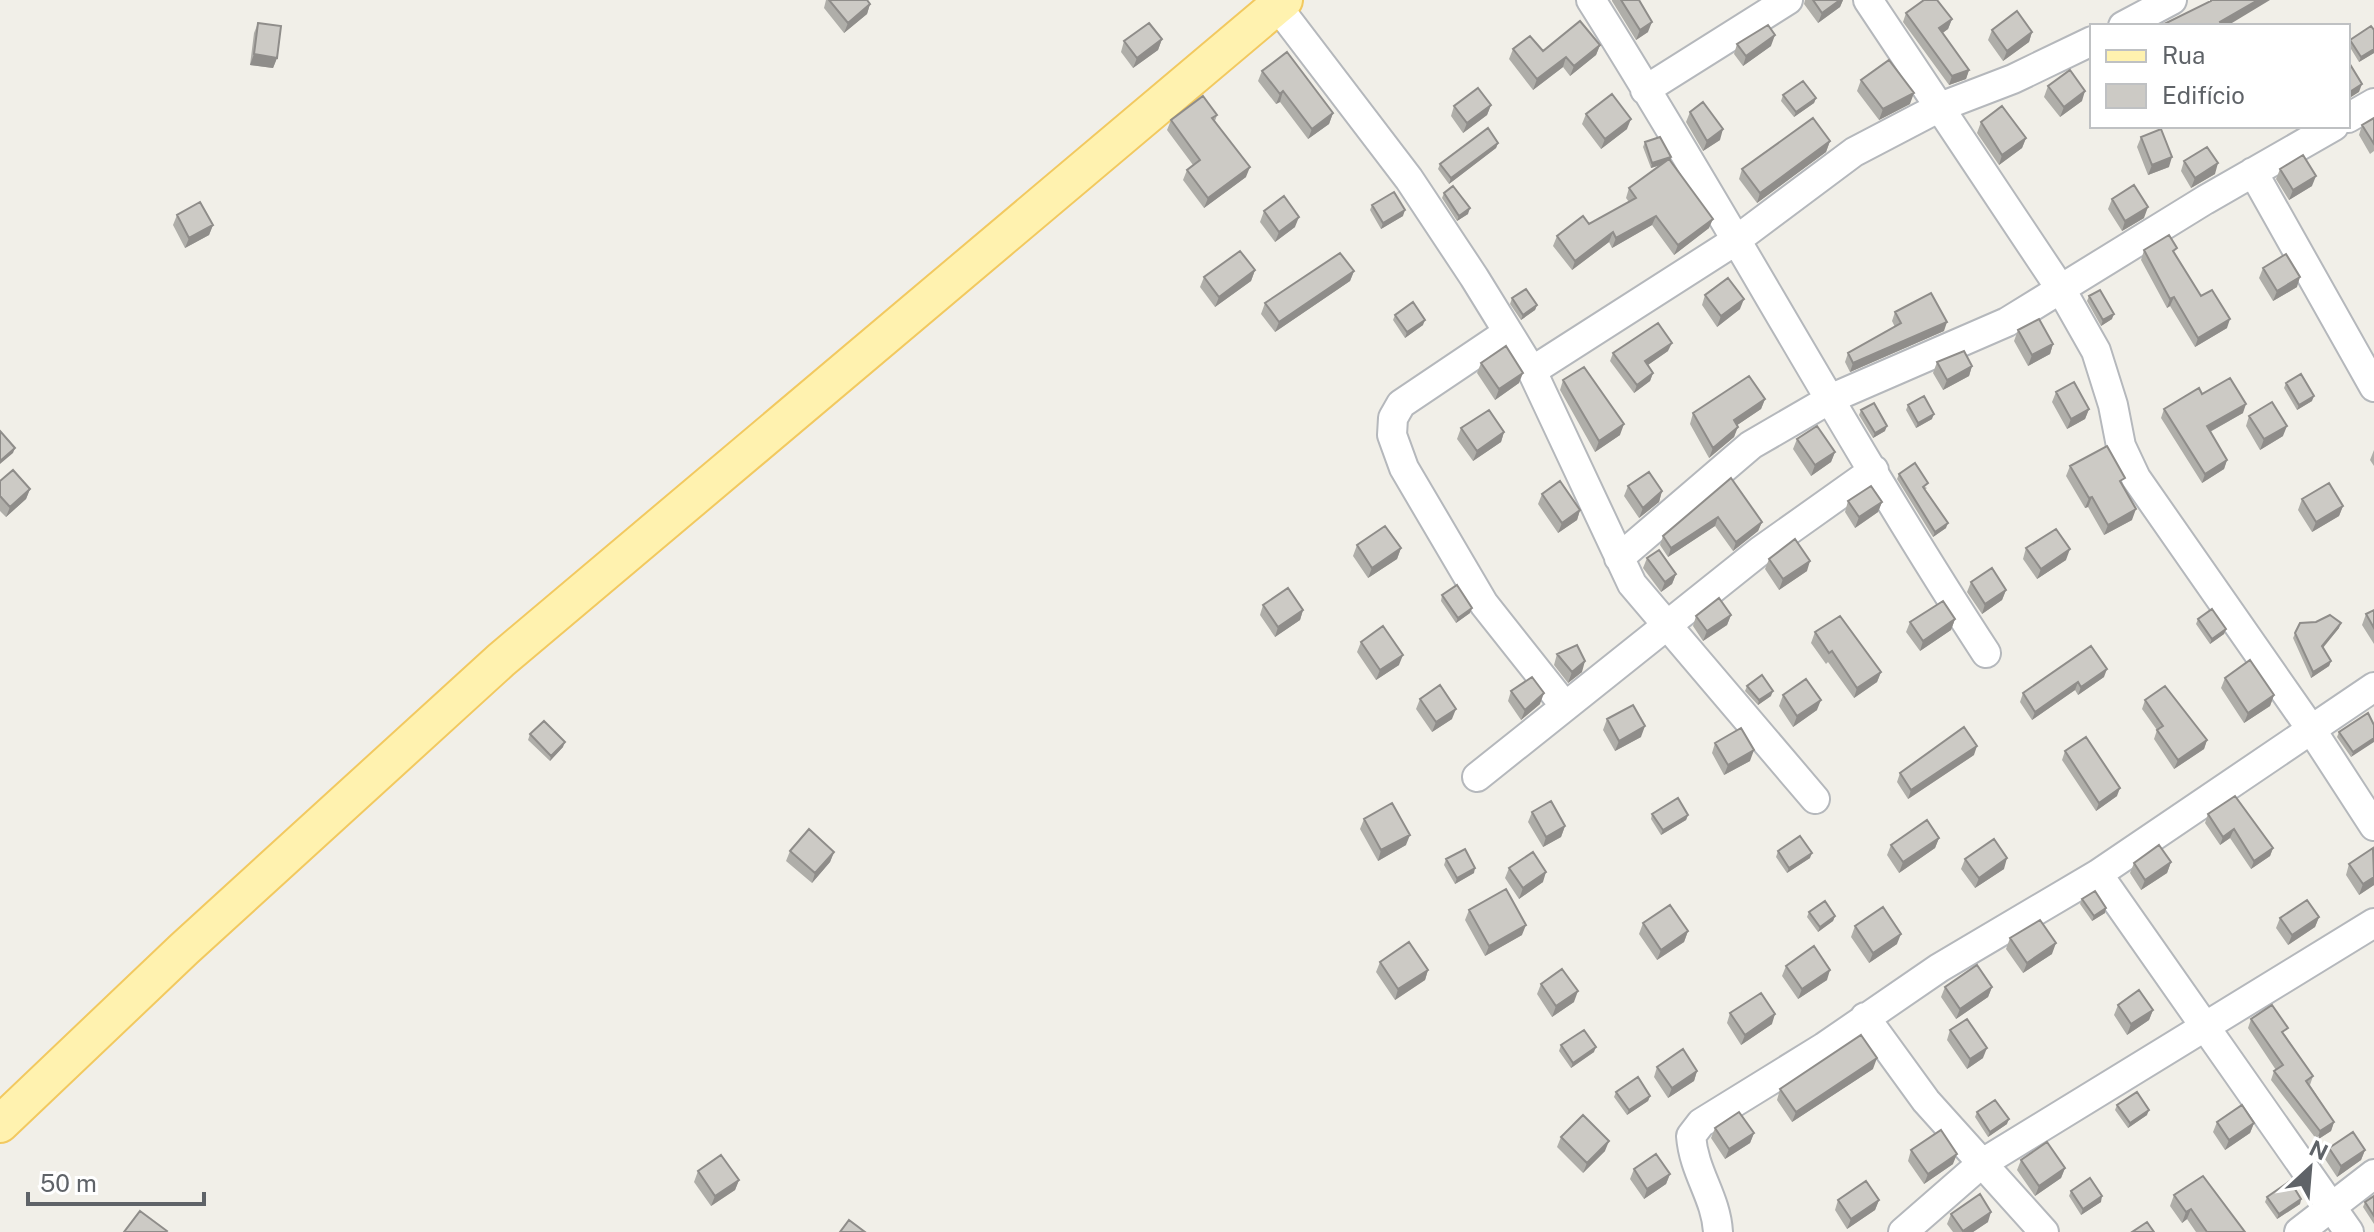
<svg xmlns="http://www.w3.org/2000/svg" width="2374" height="1232" font-family="'Public Sans',sans-serif">
	<rect width="100%" height="100%" fill="#f1efe8"/>
	<g fill="none" stroke-linecap="round" stroke-linejoin="round">
		<defs>
			<path id="minor" d="M1591,0C1727,215 1847,440 1986,653
				M1868,0L2062,291L2096,351L2113,405L2121,446L2136,478L2311,729L2374,826
				M1277,6L1409,179L1474,277L1532,371L1632,584L1815,799
				M2123,26L2172,0
				M1645,90L1788,0
				M2348,118L2374,103
				M2253,172L2374,387
				M1508,332L1401,404L1393,418L1392,435L1404,468L1484,604L1564,705
				M1532,371L1735,241L1854,152L1940,107L2013,79L2092,41
				M1619,558L1751,445L1832,398L2007,322L2205,200L2334,126
				M1477,777L1760,551L1874,470
				M2098,874L2349,1232
				M1865,1017L1926,1101L2044,1232
				M1718,1232C1716,1197 1694,1173 1691,1136L1701,1123L1824,1047L1939,968L2098,874L2374,687
				M1903,1232L1981,1164L2374,923
				M2299,1232L2374,1174"/>
			<path id="major" d="M0,1124L184,949L501,660L1284,0"/>
		</defs>
		<use href="#minor" stroke="#b5b8bc" stroke-width="32"/>
		<use href="#major" stroke="#f2c960" stroke-width="40"/>
		<use href="#minor" stroke="#fff" stroke-width="28"/>
		<use href="#major" stroke="#fff2af" stroke-width="36"/>
	</g>
	<path fill="#afaea9" d="M826,0H867L870,4L867,14L844,33L824,8Z
		M1612,0H1639L1648,32L1636,40L1612,1Z
		M1805,0H1843L1840,7L1818,23L1804,4Z
		M1906,13L1952,19L1948,29L1942,33L1969,70L1966,79L1949,85L1903,22Z
		M258,23L277,58L273,68L250,65L254,33Z
		M1992,30L2032,32L2029,42L2003,61L1988,40Z
		M2374,30V53L2359,62L2348,44L2350,40Z
		M1162,39L1158,50L1133,68L1121,52L1124,41Z
		M1737,44L1771,46L1743,66L1734,54Z
		M1600,45L1596,55L1570,76L1563,67L1533,90L1509,59L1513,49L1543,51Z
		M1262,71L1333,113L1329,124L1308,139L1280,102L1276,104L1258,81Z
		M1861,80L1910,104L1879,120L1857,91Z
		M2048,86L2082,101L2060,117L2044,97Z
		M1783,95L1816,98L1814,103L1794,117L1781,101Z
		M1491,105L1487,115L1463,133L1451,116L1454,106Z
		M1690,112L1720,140L1703,151L1686,122Z
		M1586,114L1627,129L1601,149L1582,124Z
		M1217,115L1215,121L1246,177L1204,208L1183,180L1187,170L1193,165L1167,130L1171,120Z
		M2374,118V151L2370,154L2359,135L2362,125Z
		M1981,122L2026,138L2022,148L1999,165L1977,133Z
		M2141,137L2169,167L2148,175L2137,147Z
		M1830,141L1826,152L1757,203L1739,179L1742,169Z
		M1645,142L1671,157L1670,161L1709,228L1674,255L1652,225L1612,248L1609,242L1572,270L1553,246L1557,236L1589,224L1629,202L1626,198L1629,188L1660,165L1651,168L1643,147Z
		M1498,143L1496,148L1449,184L1438,169L1440,164Z
		M2184,161L2215,174L2191,188L2181,171Z
		M2280,169L2312,186L2289,200L2276,179Z
		M1444,193L1468,214L1457,221L1442,198Z
		M2112,199L2144,218L2122,231L2108,209Z
		M1372,205L1403,216L1381,229L1370,210Z
		M1264,211L1295,227L1275,242L1260,222Z
		M177,215L213,225L209,235L185,248L173,225Z
		M2144,250L2175,254L2201,296L2227,328L2195,347L2170,306L2167,308L2141,260Z
		M2263,268L2297,287L2273,301L2259,278Z
		M1255,270L1251,281L1215,307L1200,287L1204,277Z
		M1354,271L1350,281L1275,332L1261,314L1265,303Z
		M1705,295L1740,309L1717,327L1702,305Z
		M2089,296L2112,319L2101,326L2087,301Z
		M1512,298L1537,305L1535,310L1521,320L1510,304Z
		M1895,312L1944,331L1850,372L1845,362L1848,353L1895,327L1892,321Z
		M1395,315L1423,325L1405,338L1393,320Z
		M2018,330L2053,344L2050,354L2028,366L2014,341Z
		M1668,351L1648,365L1653,373L1650,381L1634,393L1610,361L1613,353Z
		M1937,362L1972,366L1969,376L1943,390L1933,373Z
		M1481,363L1519,383L1495,400L1477,373Z
		M1563,380L1620,435L1595,452L1560,390Z
		M2286,383L2312,401L2297,410L2284,388Z
		M2056,392L2089,409L2085,419L2067,429L2052,402Z
		M2202,394L2243,413L2210,432L2227,460L2224,469L2202,483L2161,418L2164,409Z
		M1765,399L1761,409L1737,425L1734,437L1709,458L1690,424L1693,413Z
		M1908,405L1932,419L1916,428L1906,410Z
		M1861,410L1885,431L1873,438L1859,415Z
		M2249,416L2283,436L2260,450L2246,426Z
		M1461,428L1504,432L1501,442L1473,461L1457,439Z
		M1797,439L1835,452L1831,462L1811,476L1793,449Z
		M2374,450V466L2370,460Z
		M2070,466L2122,485L2132,520L2104,535L2088,507L2085,508L2066,476Z
		M1899,474L1927,488L1924,490L1946,528L1933,537L1897,479Z
		M1731,478L1762,522L1758,531L1733,551L1715,526L1668,557L1660,545L1663,536Z
		M0,481L30,489L26,499L6,517L0,511Z
		M1628,486L1662,491L1659,502L1639,518L1624,496Z
		M1542,494L1580,510L1577,520L1558,533L1538,504Z
		M2302,499L2343,506L2339,516L2312,532L2298,510Z
		M1848,501L1882,502L1878,512L1855,528L1845,512Z
		M1357,545L1401,548L1397,559L1368,578L1353,556Z
		M2026,548L2066,560L2037,579L2023,559Z
		M1647,558L1676,574L1672,584L1661,592L1643,568Z
		M1769,559L1807,571L1779,590L1765,569Z
		M1971,582L2006,590L2002,600L1982,614L1967,592Z
		M1442,595L1470,613L1456,623L1441,601Z
		M1263,605L1303,610L1300,620L1275,637L1260,615Z
		M2374,610V644L2362,625L2366,614Z
		M1731,615L1727,625L1703,641L1693,626L1696,616Z
		M1955,619L1951,630L1920,651L1906,632L1910,622Z
		M2198,619L2226,629L2224,634L2210,644L2196,624Z
		M2300,623L2339,628L2323,648L2331,661L2329,666L2311,678L2293,638Z
		M1815,632L1881,672L1877,682L1854,698L1828,662L1826,664L1811,643Z
		M1361,642L1399,665L1376,680L1357,652Z
		M1557,654L1582,672L1568,683L1554,665Z
		M2104,677L2078,695L2075,690L2032,720L2020,702L2023,693Z
		M2225,678L2274,695L2270,706L2244,723L2221,688Z
		M1747,686L1771,696L1758,705L1745,691Z
		M1511,691L1540,704L1521,720L1508,701Z
		M1783,695L1817,710L1793,727L1779,706Z
		M1420,699L1452,719L1432,732L1416,709Z
		M2145,700L2207,740L2204,749L2174,769L2154,739L2157,730L2142,709Z
		M2368,713L2351,757L2337,737L2339,732Z
		M1607,719L1641,737L1615,751L1603,730Z
		M530,734L563,747L550,761L528,740Z
		M1715,743L1750,761L1724,775L1712,753Z
		M2065,751L2117,796L2096,811L2062,760Z
		M1974,755L1908,799L1897,782L1900,773Z
		M1532,812L1565,826L1561,837L1543,847L1528,822Z
		M1652,814L1688,815L1686,820L1661,835L1651,819Z
		M2208,814L2273,848L2270,856L2251,869L2230,838L2220,845L2205,823Z
		M1364,819L1406,845L1378,861L1360,829Z
		M1939,838L1935,848L1899,873L1887,855L1891,845Z
		M2374,849V885L2359,895L2346,875L2349,864Z
		M790,851L834,852L830,862L812,883L786,861Z
		M1778,851L1810,858L1787,873L1776,857Z
		M1446,859L1474,873L1455,884L1444,865Z
		M1965,859L2004,869L1975,888L1961,869Z
		M2171,862L2167,873L2141,890L2130,873L2134,863Z
		M1509,868L1543,882L1519,899L1505,878Z
		M2082,899L2105,913L2092,921L2080,904Z
		M1469,910L1522,935L1485,956L1465,920Z
		M1809,912L1835,916L1833,921L1818,932L1807,917Z
		M2319,917L2315,927L2288,945L2276,928L2280,918Z
		M1643,923L1688,931L1684,942L1657,960L1639,934Z
		M1855,926L1897,944L1869,963L1851,937Z
		M2010,938L2052,954L2023,973L2006,949Z
		M1380,962L1428,970L1425,980L1395,1000L1376,972Z
		M1786,966L1827,980L1798,999L1782,976Z
		M1541,984L1574,1002L1552,1017L1537,994Z
		M1945,987H1992L1988,997L1956,1019L1941,997Z
		M2118,1005L2153,1010L2149,1020L2127,1035L2114,1015Z
		M1730,1013L1772,1024L1741,1045L1727,1023Z
		M2251,1019L2285,1035L2313,1076L2310,1085L2334,1122L2331,1131L2317,1140L2271,1080L2274,1071L2276,1070L2248,1028Z
		M1950,1030L1983,1058L1967,1069L1947,1040Z
		M1561,1045L1594,1052L1571,1068L1559,1051Z
		M1657,1067L1697,1071L1694,1081L1668,1098L1654,1077Z
		M1873,1069L1792,1122L1777,1100L1780,1089Z
		M1616,1092L1650,1096L1648,1101L1627,1115L1614,1097Z
		M2117,1105L2147,1115L2128,1128L2115,1110Z
		M1977,1112L2007,1124L1988,1137L1975,1117Z
		M2217,1122L2254,1123L2250,1133L2225,1150L2213,1132Z
		M1715,1128L1754,1133L1750,1143L1725,1159L1711,1138Z
		M1561,1137L1605,1151L1583,1173L1557,1147Z
		M2329,1148L2365,1150L2361,1160L2337,1177L2325,1159Z
		M1911,1150L1953,1164L1924,1184L1908,1161Z
		M2021,1160L2065,1168L2061,1178L2035,1196L2017,1170Z
		M1634,1169L1670,1174L1666,1184L1644,1199L1630,1179Z
		M698,1171L739,1180L735,1190L711,1206L694,1182Z
		M2071,1191L2101,1202L2081,1215L2069,1196Z
		M2174,1195L2245,1232H2196L2187,1219L2182,1223L2170,1206Z
		M2374,1196V1224L2363,1207L2365,1202Z
		M2267,1197L2301,1199L2300,1204L2277,1219L2265,1202Z
		M1838,1200H1879L1875,1210L1847,1229L1835,1210Z
		M1951,1214L1988,1222L1973,1232H1953L1947,1224Z"/>
	<path fill="#8f8d8a" d="M1840,0H1843L1840,7L1818,23L1822,13Z
		M2258,0H2270L2227,26H2219L2220,22Z
		M870,4L867,14L844,33L848,23Z
		M1952,19L1948,29L1936,38L1939,28Z
		M1652,22L1648,32L1636,40L1640,30Z
		M2032,32L2029,42L2003,61L2007,51Z
		M1775,35L1771,46L1743,66L1746,56Z
		M1162,39L1158,50L1133,68L1137,58Z
		M1600,45L1596,55L1570,76L1574,66Z
		M2374,49V53L2359,62L2361,57Z
		M254,54L277,58L273,68L250,65Z
		M1566,57L1563,67L1533,90L1537,79Z
		M1969,70L1966,79L1949,85L1952,76Z
		M2362,84L2359,92L2348,99V93Z
		M1283,91L1280,102L1276,104L1280,94Z
		M2085,91L2082,101L2060,117L2064,107Z
		M1914,93L1910,104L1879,120L1883,109Z
		M1816,98L1814,103L1794,117L1796,112Z
		M1491,105L1487,115L1463,133L1467,123Z
		M1333,113L1329,124L1308,139L1312,129Z
		M1631,119L1627,129L1601,149L1605,139Z
		M1723,129L1720,140L1703,151L1707,141Z
		M2026,138L2022,148L1999,165L2002,155Z
		M1830,141L1826,152L1757,203L1760,193Z
		M1498,143L1496,148L1449,184L1451,178Z
		M1671,157L1670,162L1651,168L1652,163Z
		M2172,157L2169,167L2148,175L2152,165Z
		M2218,163L2215,174L2191,188L2195,178Z
		M1250,167L1246,177L1204,208L1208,198Z
		M2316,176L2312,186L2289,200L2293,190Z
		M2148,207L2144,218L2122,231L2125,221Z
		M1470,208L1468,214L1457,221L1459,216Z
		M1405,210L1403,216L1381,229L1383,223Z
		M1656,216L1652,225L1612,248L1616,238Z
		M1299,217L1295,227L1275,242L1279,232Z
		M1713,219L1709,228L1674,255L1678,245Z
		M213,225L209,235L185,248L189,238Z
		M1613,232L1609,242L1572,270L1575,261Z
		M1255,270L1251,281L1215,307L1219,297Z
		M1354,271L1350,281L1275,332L1279,322Z
		M2300,277L2297,287L2273,301L2277,291Z
		M2174,297L2170,306L2167,308L2170,299Z
		M1744,299L1740,309L1717,327L1721,316Z
		M1537,305L1535,310L1521,320L1523,315Z
		M2114,314L2112,319L2101,326L2103,320Z
		M2230,319L2227,328L2195,347L2198,338Z
		M1425,320L1423,325L1405,338L1407,332Z
		M1947,322L1944,331L1850,372L1853,363Z
		M1672,343L1668,351L1642,369L1645,361Z
		M2053,344L2050,354L2028,366L2032,355Z
		M1972,366L1969,376L1943,390L1947,380Z
		M1523,373L1519,383L1495,400L1499,389Z
		M1653,373L1650,381L1634,393L1637,385Z
		M2314,396L2312,401L2297,410L2299,405Z
		M1765,399L1761,409L1730,430L1734,420Z
		M2246,404L2243,413L2204,435L2207,426Z
		M2089,409L2085,419L2067,429L2071,419Z
		M1934,414L1932,419L1916,428L1918,423Z
		M1624,424L1620,435L1595,452L1599,441Z
		M1887,426L1885,431L1873,438L1875,433Z
		M2287,426L2283,436L2260,450L2264,439Z
		M1738,427L1734,437L1709,458L1713,448Z
		M1504,432L1501,442L1473,461L1477,451Z
		M15,448L13,453L0,464V461Z
		M1835,452L1831,462L1811,476L1815,465Z
		M2227,460L2224,469L2202,483L2205,474Z
		M30,489L26,499L6,517L10,507Z
		M1662,491L1659,502L1639,518L1643,508Z
		M2092,497L2088,507L2085,508L2089,498Z
		M1882,502L1878,512L1855,528L1859,517Z
		M2343,506L2339,516L2312,532L2316,522Z
		M2136,509L2132,520L2104,535L2108,525Z
		M1580,510L1577,520L1558,533L1562,523Z
		M1718,517L1715,526L1668,557L1671,548Z
		M1762,522L1758,531L1733,551L1736,542Z
		M1948,523L1946,528L1933,537L1935,532Z
		M1401,548L1397,559L1368,578L1372,568Z
		M2070,549L2066,560L2037,579L2041,569Z
		M1810,561L1807,571L1779,590L1783,579Z
		M1676,574L1672,584L1661,592L1665,582Z
		M2006,590L2002,600L1982,614L1985,604Z
		M1472,608L1470,613L1456,623L1458,618Z
		M1303,610L1300,620L1275,637L1278,627Z
		M1731,615L1727,625L1703,641L1707,631Z
		M1955,619L1951,630L1920,651L1923,641Z
		M2341,623L2339,628L2320,651L2322,646Z
		M2226,629L2224,634L2210,644L2212,639Z
		M1403,655L1399,665L1376,680L1380,670Z
		M1585,661L1582,672L1568,683L1572,672Z
		M2331,661L2329,666L2311,678L2313,672Z
		M2107,669L2104,677L2078,695L2081,687Z
		M1881,672L1877,682L1854,698L1857,688Z
		M2078,682L2075,690L2032,720L2035,712Z
		M1773,691L1771,696L1758,705L1759,700Z
		M1544,693L1540,704L1521,720L1525,710Z
		M2274,695L2270,706L2244,723L2248,713Z
		M1821,700L1817,710L1793,727L1797,716Z
		M1456,709L1452,719L1432,732L1436,722Z
		M1645,726L1641,737L1615,751L1619,741Z
		M2374,738V742L2351,757L2353,752Z
		M2207,740L2204,749L2174,769L2178,760Z
		M565,742L563,747L550,761L551,756Z
		M1977,746L1974,755L1908,799L1911,790Z
		M1754,750L1750,761L1724,775L1728,765Z
		M2120,788L2117,796L2096,811L2099,803Z
		M1688,815L1686,820L1661,835L1663,830Z
		M1565,826L1561,837L1543,847L1546,837Z
		M2234,829L2230,838L2220,845L2223,837Z
		M1410,835L1406,845L1378,861L1381,850Z
		M1939,838L1935,848L1899,873L1903,862Z
		M2273,848L2270,856L2251,869L2254,861Z
		M834,852L830,862L812,883L815,873Z
		M1812,853L1810,858L1787,873L1789,868Z
		M2007,858L2004,869L1975,888L1979,878Z
		M2171,862L2167,873L2141,890L2145,880Z
		M1475,868L1474,873L1455,884L1457,878Z
		M1546,872L1543,882L1519,899L1523,888Z
		M2374,877V885L2359,895L2363,884Z
		M2106,908L2105,913L2092,921L2094,916Z
		M1835,916L1833,921L1818,932L1820,927Z
		M2319,917L2315,927L2288,945L2292,935Z
		M1526,925L1522,935L1485,956L1489,946Z
		M1688,931L1684,942L1657,960L1661,950Z
		M1901,934L1897,944L1869,963L1873,953Z
		M2056,943L2052,954L2023,973L2027,963Z
		M1428,970L1425,980L1395,1000L1398,989Z
		M1830,970L1827,980L1798,999L1802,989Z
		M1992,987L1988,997L1956,1019L1960,1009Z
		M1578,991L1574,1002L1552,1017L1556,1006Z
		M2153,1010L2149,1020L2127,1035L2131,1024Z
		M1775,1014L1772,1024L1741,1045L1745,1035Z
		M1596,1047L1594,1052L1571,1068L1573,1063Z
		M1987,1048L1983,1058L1967,1069L1970,1059Z
		M1877,1058L1873,1069L1792,1122L1796,1112Z
		M1697,1071L1694,1081L1668,1098L1672,1088Z
		M1650,1096L1648,1101L1627,1115L1629,1110Z
		M2149,1110L2147,1115L2128,1128L2130,1123Z
		M2009,1119L2007,1124L1988,1137L1990,1132Z
		M2334,1122L2331,1131L2317,1140L2320,1131Z
		M2254,1123L2250,1133L2225,1150L2229,1140Z
		M1754,1133L1750,1143L1725,1159L1729,1149Z
		M1609,1141L1605,1151L1583,1173L1587,1163Z
		M2365,1150L2361,1160L2337,1177L2341,1166Z
		M1957,1154L1953,1164L1924,1184L1928,1174Z
		M2065,1168L2061,1178L2035,1196L2039,1186Z
		M1670,1174L1666,1184L1644,1199L1647,1189Z
		M739,1180L735,1190L711,1206L715,1196Z
		M2102,1196L2101,1202L2081,1215L2083,1209Z
		M2301,1199L2300,1204L2277,1219L2279,1214Z
		M1879,1200L1875,1210L1847,1229L1851,1219Z
		M2191,1209L2187,1219L2182,1223L2186,1212Z
		M1991,1212L1988,1222L1973,1232H1963Z"/>
	<path fill="#cccac5" stroke="#8f8d8a" stroke-width="2" d="M829,0H867L870,4L848,23Z
		M1621,0H1639L1652,22L1640,30Z
		M1813,0H1840L1822,13Z
		M1924,0H1937L1952,19L1939,28L1969,70L1952,76L1906,13Z
		M2211,0H2258L2220,22L2222,26H2163L2162,25L2211,1Z
		M2017,11L2032,32L2007,51L1992,30Z
		M1580,21L1600,45L1574,66L1566,57L1537,79L1513,49L1530,36L1543,51Z
		M258,23L281,26L277,58L254,54Z
		M1149,23L1162,39L1137,58L1124,41Z
		M1768,25L1775,35L1746,56L1737,44Z
		M2371,26L2374,30V49L2361,57L2350,40Z
		M1287,52L1333,113L1312,129L1283,91L1280,94L1262,71Z
		M1889,60L1914,93L1883,109L1861,80Z
		M2348,61L2362,84L2348,93Z
		M2070,70L2085,91L2064,107L2048,86Z
		M1803,81L1816,98L1796,112L1783,95Z
		M1478,88L1491,105L1467,123L1454,106Z
		M1612,94L1631,119L1605,139L1586,114Z
		M1203,96L1217,115L1212,118L1250,167L1208,198L1187,170L1200,160L1171,120Z
		M1703,102L1723,129L1707,141L1690,112Z
		M2002,106L2026,138L2002,155L1981,122Z
		M1813,118L1830,141L1760,193L1742,169Z
		M2374,118V144L2362,125Z
		M1488,128L1498,143L1451,178L1440,164Z
		M2161,129L2172,157L2152,165L2141,137Z
		M1660,137L1671,157L1652,163L1645,142Z
		M2207,147L2218,163L2195,178L2184,161Z
		M2303,155L2316,176L2293,190L2280,169Z
		M1669,159L1713,219L1678,245L1656,216L1616,238L1613,232L1575,261L1557,236L1583,216L1589,224L1636,198L1629,188Z
		M2134,185L2148,207L2125,221L2112,199Z
		M1453,186L1470,208L1459,216L1444,193Z
		M1394,192L1405,210L1383,223L1372,205Z
		M1284,196L1299,217L1279,232L1264,211Z
		M200,202L213,225L189,238L177,215Z
		M2169,235L2177,248L2173,251L2201,296L2212,290L2230,319L2198,338L2174,297L2170,299L2144,250Z
		M1240,251L1255,270L1219,297L1204,277Z
		M1340,253L1354,271L1279,322L1265,303Z
		M2286,254L2300,277L2277,291L2263,268Z
		M1728,278L1744,299L1721,316L1705,295Z
		M1526,289L1537,305L1523,315L1512,298Z
		M2100,290L2114,314L2103,320L2089,296Z
		M1931,293L1947,322L1853,363L1848,353L1901,323L1895,312Z
		M1413,302L1425,320L1407,332L1395,315Z
		M2039,319L2053,344L2032,355L2018,330Z
		M1658,323L1672,343L1645,361L1653,373L1637,385L1613,353Z
		M1506,346L1523,373L1499,389L1481,363Z
		M1964,351L1972,366L1947,380L1937,362Z
		M1584,367L1624,424L1599,441L1563,380Z
		M2301,374L2314,396L2299,405L2286,383Z
		M1749,376L1765,399L1734,420L1738,427L1713,448L1693,413Z
		M2230,378L2246,404L2207,426L2227,460L2205,474L2164,409L2199,388L2202,394Z
		M2074,382L2089,409L2071,419L2056,392Z
		M1924,396L1934,414L1918,423L1908,405Z
		M2272,402L2287,426L2264,439L2249,416Z
		M1874,403L1887,426L1875,433L1861,410Z
		M1489,410L1504,432L1477,451L1461,428Z
		M1817,426L1835,452L1815,465L1797,439Z
		M0,431L15,448L0,461Z
		M2107,446L2125,478L2120,481L2136,509L2108,525L2092,497L2089,498L2070,466Z
		M1915,463L1928,483L1923,487L1948,523L1935,532L1899,474Z
		M13,470L30,489L10,507L0,496V481Z
		M1649,472L1662,491L1643,508L1628,486Z
		M1731,478L1762,522L1736,542L1718,517L1671,548L1663,536Z
		M1560,481L1580,510L1562,523L1542,494Z
		M2329,483L2343,506L2316,522L2302,499Z
		M1871,486L1882,502L1859,517L1848,501Z
		M1385,526L1401,548L1372,568L1357,545Z
		M2056,529L2070,549L2041,569L2026,548Z
		M1795,539L1810,561L1783,579L1769,559Z
		M1659,550L1676,574L1665,582L1647,558Z
		M1992,568L2006,590L1985,604L1971,582Z
		M1457,585L1472,608L1458,618L1442,595Z
		M1288,588L1303,610L1278,627L1263,605Z
		M1719,598L1731,615L1707,631L1696,616Z
		M1943,601L1955,619L1923,641L1910,622Z
		M2212,609L2226,629L2212,639L2198,619Z
		M2374,610V628L2366,614Z
		M2330,615L2341,623L2322,646L2331,661L2313,672L2295,633L2300,623L2316,622Z
		M1840,616L1881,672L1857,688L1832,651L1829,653L1815,632Z
		M1383,626L1403,655L1380,670L1361,642Z
		M1577,645L1585,661L1572,672L1557,654Z
		M2091,646L2107,669L2081,687L2078,682L2035,712L2023,693Z
		M2250,660L2274,695L2248,713L2225,678Z
		M1762,675L1773,691L1759,700L1747,686Z
		M1532,677L1544,693L1525,710L1511,691Z
		M1806,679L1821,700L1797,716L1783,695Z
		M1440,685L1456,709L1436,722L1420,699Z
		M2165,686L2207,740L2178,760L2157,730L2163,726L2145,700Z
		M1633,705L1645,726L1619,741L1607,719Z
		M2368,713L2374,725V738L2353,752L2339,732Z
		M544,721L565,742L551,756L530,734Z
		M1964,727L1977,746L1911,790L1900,773Z
		M1741,728L1754,750L1728,765L1715,743Z
		M2086,737L2120,788L2099,803L2065,751Z
		M2235,796L2273,848L2254,861L2234,829L2223,837L2208,814Z
		M1678,798L1688,815L1663,830L1652,814Z
		M1551,801L1565,826L1546,837L1532,812Z
		M1392,803L1410,835L1381,850L1364,819Z
		M1927,820L1939,838L1903,862L1891,845Z
		M809,829L834,852L815,873L790,851Z
		M1800,836L1812,853L1789,868L1778,851Z
		M1994,839L2007,858L1979,878L1965,859Z
		M2159,845L2171,862L2145,880L2134,863Z
		M2373,848L2374,877L2363,884L2349,864Z
		M1465,849L1475,868L1457,878L1446,859Z
		M1533,852L1546,872L1523,888L1509,868Z
		M1506,889L1526,925L1489,946L1469,910Z
		M2095,891L2106,908L2094,916L2082,899Z
		M2307,900L2319,917L2292,935L2280,918Z
		M1825,901L1835,916L1820,927L1809,912Z
		M1670,905L1688,931L1661,950L1643,923Z
		M1883,907L1901,934L1873,953L1855,926Z
		M2040,920L2056,943L2027,963L2010,938Z
		M1409,942L1428,970L1398,989L1380,962Z
		M1814,946L1830,970L1802,989L1786,966Z
		M1977,965L1992,987L1960,1009L1945,987Z
		M1562,969L1578,991L1556,1006L1541,984Z
		M2139,990L2153,1010L2131,1024L2118,1005Z
		M1761,993L1775,1014L1745,1035L1730,1013Z
		M2272,1005L2288,1028L2282,1032L2313,1076L2306,1081L2334,1122L2320,1131L2274,1071L2283,1065L2251,1019Z
		M1967,1019L1987,1048L1970,1059L1950,1030Z
		M1584,1030L1596,1047L1573,1063L1561,1045Z
		M1861,1035L1877,1058L1796,1112L1780,1089Z
		M1683,1049L1697,1071L1672,1088L1657,1067Z
		M1638,1077L1650,1096L1629,1110L1616,1092Z
		M2137,1092L2149,1110L2130,1123L2117,1105Z
		M1995,1100L2009,1119L1990,1132L1977,1112Z
		M2242,1105L2254,1123L2229,1140L2217,1122Z
		M1739,1112L1754,1133L1729,1149L1715,1128Z
		M1583,1115L1609,1141L1587,1163L1561,1137Z
		M1941,1130L1957,1154L1928,1174L1911,1150Z
		M2353,1132L2365,1150L2341,1166L2329,1148Z
		M2047,1142L2065,1168L2039,1186L2021,1160Z
		M1656,1154L1670,1174L1647,1189L1634,1169Z
		M721,1155L739,1180L715,1196L698,1171Z
		M2203,1176L2245,1232H2207L2191,1209L2186,1212L2174,1195Z
		M2090,1178L2102,1196L2083,1209L2071,1191Z
		M1866,1181L1879,1200L1851,1219L1838,1200Z
		M2290,1181L2301,1199L2279,1214L2267,1197Z
		M1980,1194L1991,1212L1963,1231L1951,1214Z
		M2374,1196V1216L2365,1202Z
		M140,1211L167,1231L166,1232H124Z
		M849,1220L865,1232H840Z
		M2147,1222L2154,1232H2132Z"/>
	<rect x="2090" y="24" width="260" height="104" fill="#ffffff" stroke="#bfc1c3" stroke-width="2"/>
	<rect x="2106" y="50" width="40" height="12" fill="#fff2af" stroke="#bfc1c3" stroke-width="2"/>
	<text x="2162" y="64" font-size="24" fill="#5f6368">Rua</text>
	<rect x="2106" y="84" width="40" height="24" fill="#cccac5" stroke="#bfc1c3" stroke-width="2"/>
	<text x="2162" y="104" font-size="24" fill="#5f6368">Edifício</text>
	<g transform="translate(2310 1168) rotate(26)" stroke="#ffffff" stroke-width="6" paint-order="stroke">
	<path d="M0-6L14 30L0 20L-14 30Z" fill="#5f6368"/>
	<text y="-12" font-size="22" font-weight="bold" text-anchor="middle" fill="#5f6368">N</text>
	</g>
	<path d="M28 1192v12h176v-12" fill="none" stroke="#5f6368" stroke-width="4"/>
	<text x="40" y="1192" font-size="24" fill="#5f6368" stroke="#ffffff" stroke-width="6" paint-order="stroke">50 m</text>
</svg>
